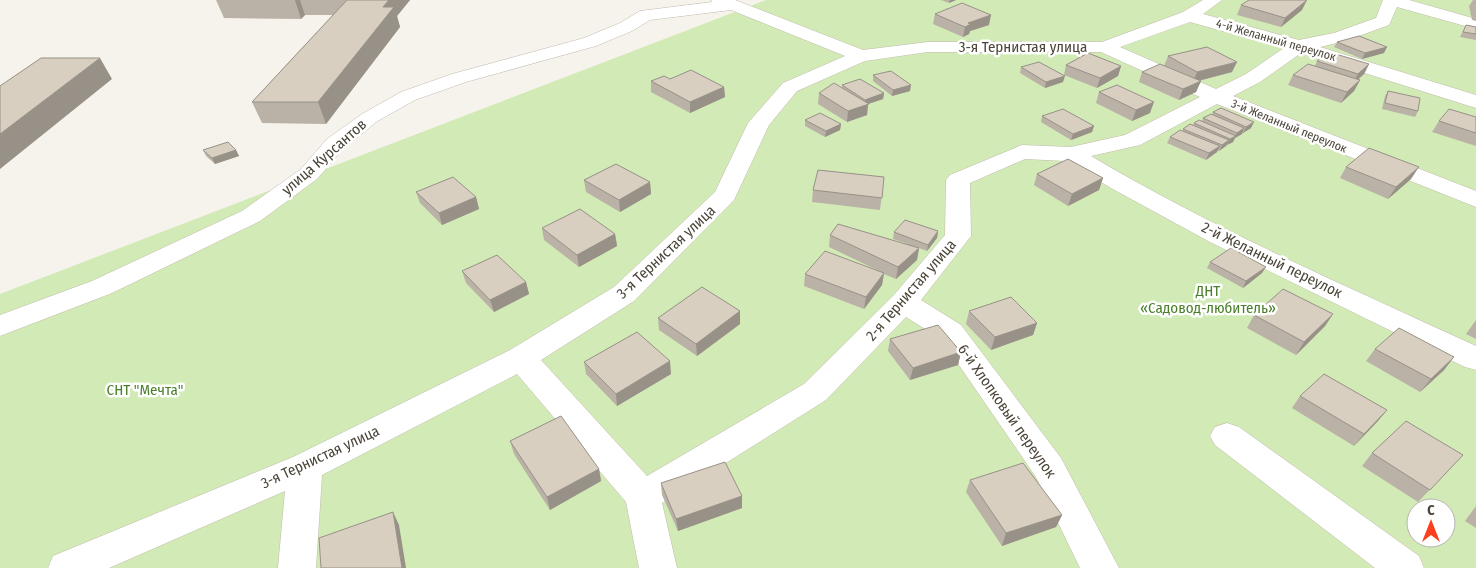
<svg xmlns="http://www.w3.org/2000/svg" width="1476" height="568" font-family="'Fira Sans Condensed',sans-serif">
	<rect width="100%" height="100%" fill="#f6f3ec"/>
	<path fill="#d2eab5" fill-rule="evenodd" d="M766,0H1476V568H0V294ZM1416,508H1446V538H1416Z"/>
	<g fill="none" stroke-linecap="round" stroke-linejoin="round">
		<defs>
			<path id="minor" d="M711,0H735L863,50L928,42H1102L1183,12L1203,0H1222L1203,14L1299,40L1334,33L1376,18L1383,0H1409L1476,19V29L1397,7L1389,25L1345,41L1320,47L1476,95V108L1301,53L1260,82L1233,96L1476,191V207L1217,104L1140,145L1091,156C1214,229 1346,286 1476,346V370L1465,367L1210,242L1111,188L1066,161L1025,159L970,183L971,236L921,300L961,325L1061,458L1119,568H1080L1036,477L941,339L906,317L826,400L662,503L677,568H639L626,502L517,374L322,475L316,568H278L285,491L109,568H48L53,556L293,457L510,350L614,287L715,192L748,123L783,83L845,56L731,10L650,20L632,31L596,46L466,82L415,100L376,122L343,149L317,179L260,221L112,293L0,336V315L92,281L242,211L301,169L327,139L362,114L401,92L452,74L584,38L620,23L640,11L712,2ZM1190,22L1284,48L1246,74L1216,89L1120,47ZM928,52H1101L1200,97L1125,135L1071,147L1022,145L950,175L946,180L945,235L894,295L804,384L647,476L541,360L634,301L734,200L769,125L797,91L865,61Z
				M1227,423L1239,427L1419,556L1424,568H1375L1215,445L1210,436L1215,427Z"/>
		</defs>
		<use href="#minor" stroke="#c2bbae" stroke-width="1"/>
		<use href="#minor" fill="#fff" fill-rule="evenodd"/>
	</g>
	<path fill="#bab2a6" d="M216,0H410L397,16L400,27L326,124L262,123L252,102L333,15H305L301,19L224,18Z
		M941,0H956L949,3Z
		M1473,0H1476V21L1472,20L1469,6Z
		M1241,5L1302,10L1281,27L1237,15Z
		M935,14L989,25L970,31L969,34L963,37L933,24Z
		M1466,25L1476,27V40L1460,37Z
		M1337,42L1384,53L1362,59L1334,47Z
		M1168,56L1232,72L1199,81H1201L1196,92L1179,100L1139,82L1142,72L1164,66Z
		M1317,61L1369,64L1364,74L1358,80H1360L1354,91L1341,103L1288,85L1293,75L1315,66Z
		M1066,65L1121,66L1118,76L1097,88L1064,75Z
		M1021,67L1063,82L1045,88L1020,73Z
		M873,75L910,91L892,96L873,81Z
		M670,79L724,87L725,97L690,113L651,92V81Z
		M842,85L884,93L883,99L868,104L867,115L847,122L818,104L819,93L842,87Z
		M1388,91L1418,111L1415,117L1382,109L1385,96Z
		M1099,92L1150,113L1132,121L1096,103Z
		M1213,112L1251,128L1243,133V132L1242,134L1235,138L1233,142L1227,145L1226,146L1219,151L1218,150L1217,152L1206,160L1167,143L1170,137L1183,131V129L1193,125L1194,123L1202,121L1203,118L1212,115Z
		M1042,116L1094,126L1092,132L1071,140L1041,122Z
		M1476,117V146L1432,132L1439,121Z
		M805,120L841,124L840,130L825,137L805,126Z
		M203,150H236L239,156L215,164L206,156Z
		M1346,167L1411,179L1388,199L1340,178Z
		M1037,174L1103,178L1099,190L1068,206L1034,185Z
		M884,177L880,210L812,202L813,190Z
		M584,180L650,182L651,194L620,212L586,192Z
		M416,192L476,197L479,209L442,225L420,203Z
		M542,228L615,234L617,246L579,267L544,240Z
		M938,231L937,238L927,251L919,248L917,260L896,279L884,274L882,285L864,309L804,286L805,274L879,271L829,247L830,235L908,244L893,239L894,232Z
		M1210,262L1262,273L1243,288L1207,268Z
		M462,271L526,282L529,294L494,312L466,283Z
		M969,311L1037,323L1033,335L991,350L966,324Z
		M1333,314L1325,326L1296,355L1247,328L1254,315Z
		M658,318L740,324L697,356L659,330Z
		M1476,320V339L1466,334Z
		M890,339L961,352L958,365L910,380L888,351Z
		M1375,349L1454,357L1444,370L1420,392L1366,361Z
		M584,362L671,374L617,406L586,374Z
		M1300,396L1387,410L1377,422L1354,446L1292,408Z
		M510,441L599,469L601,481L550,510L514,454Z
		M1372,453L1463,455L1418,502L1362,466Z
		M970,480L1062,515L1056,527L1002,546L966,492Z
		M661,483L742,496V508L678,531L662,495Z
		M1476,506V528L1465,521Z"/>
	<path fill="#979187" d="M295,0H300L305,15L301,19Z
		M389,0H410L397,16L400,27L326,124L318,102L383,7Z
		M950,0H956L949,3Z
		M1307,0L1302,10L1281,27L1285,18Z
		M991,15L989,25L970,31L969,34L963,37L965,27L968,23Z
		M1387,47L1384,53L1362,59L1365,53Z
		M100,58L112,79L0,169V134Z
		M1237,62L1232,72L1193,82L1197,72Z
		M1369,64L1364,74L1352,84L1358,74Z
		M1121,66L1118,76L1097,88L1100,78Z
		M1065,76L1063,82L1045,88L1046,82Z
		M1360,80L1354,91L1341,103L1347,92Z
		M1201,81L1196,92L1179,100L1183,89Z
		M911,85L910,91L892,96L893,90Z
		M724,87L725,97L690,113V102Z
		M884,93L883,99L868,104L867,115L847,122L848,111L865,105V100Z
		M1154,102L1150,113L1132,121L1136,110Z
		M1254,122L1251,128L1243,133L1246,127Z
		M841,124L840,130L825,137L826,131Z
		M1094,126L1092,132L1071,140L1073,134Z
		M1244,128L1242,134L1235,138L1233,142L1227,145L1230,139L1235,136L1237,133Z
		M1229,140L1226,146L1219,151L1222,145Z
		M1220,146L1217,152L1206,160L1209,153Z
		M236,150L239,156L215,164L212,158Z
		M1419,167L1411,179L1388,199L1396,187Z
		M1103,178L1099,190L1068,206L1072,194Z
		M650,182L651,194L620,212L619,200Z
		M476,197L479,209L442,225L439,213Z
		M938,231L937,238L927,251L928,245Z
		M615,234L617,246L579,267L577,255Z
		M919,248L917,260L896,279L898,267Z
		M1266,267L1262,273L1243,288L1246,281Z
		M884,273L882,285L864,309L866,297Z
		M526,282L529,294L494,312L490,300Z
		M740,311V324L697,356L696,344Z
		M1333,314L1325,326L1296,355L1304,342Z
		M1037,323L1033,335L991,350L995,337Z
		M961,352L958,365L910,380L913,368Z
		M1454,357L1444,370L1420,392L1431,379Z
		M670,361L671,374L617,406L616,394Z
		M1387,410L1377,422L1354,446L1364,434Z
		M599,469L601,481L550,510L547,497Z
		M742,496V508L678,531L676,519Z
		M393,512L399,525L406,568H402Z
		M1062,515L1056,527L1002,546L1006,533Z"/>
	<path fill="#d8cfc1" stroke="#979187" d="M347,0H389L383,7H394L318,102H252Z
		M1249,0H1307L1285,18L1241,5Z
		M962,3L991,15L968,23L971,24L965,27L935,14Z
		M1466,25L1476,27V34L1463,32Z
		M1359,36L1387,47L1365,53L1337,42Z
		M1207,47L1237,62L1197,72L1168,56Z
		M1329,52L1369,64L1358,74L1317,61Z
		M1088,53L1121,66L1100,78L1066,65Z
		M41,58H100L0,134V86Z
		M1039,62L1065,76L1046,82L1021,67Z
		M1160,64L1201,81L1183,89L1142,72Z
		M1308,64L1360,80L1347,92L1293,75Z
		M691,70L724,87L690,102L651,81L664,76L670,79Z
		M891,71L911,85L893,90L873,75Z
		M860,79L884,93L865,100L842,85Z
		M834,83L869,104L848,111L819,93Z
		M1117,85L1154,102L1136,110L1099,92Z
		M1388,91L1420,98L1418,111L1385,103Z
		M1221,108L1254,122L1246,127L1213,112Z
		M1063,109L1094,126L1073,134L1042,116Z
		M1449,109L1476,117V133L1439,121Z
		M820,113L841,124L826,131L805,120Z
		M1211,114L1244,128L1237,133L1203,118Z
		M1199,120L1236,136L1230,139L1194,123Z
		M1190,124L1229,140L1222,145L1183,129Z
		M1180,130L1220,146L1209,153L1170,137Z
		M228,142L236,150L212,158L203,150Z
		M1369,148L1419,167L1396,187L1346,167Z
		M1068,159L1103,178L1072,194L1037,174Z
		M616,164L650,182L619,200L584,180Z
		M818,170L884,177L882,198L813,190Z
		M453,177L476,197L439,213L416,192Z
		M580,209L615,234L577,255L542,228Z
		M905,220L938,231L928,245L894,232Z
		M838,224L919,248L898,267L830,235Z
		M1231,248L1266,267L1246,281L1210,262Z
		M825,251L884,273L866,297L805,274Z
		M497,255L526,282L490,300L462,271Z
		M702,287L740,311L696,344L658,318Z
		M1283,289L1333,314L1304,342L1254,315Z
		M1011,297L1037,323L995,337L969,311Z
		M938,325L961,352L913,368L890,339Z
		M1399,328L1454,357L1431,379L1375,349Z
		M637,332L670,361L616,394L584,362Z
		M1324,374L1387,410L1364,434L1300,396Z
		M561,416L599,469L547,497L510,441Z
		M1406,421L1463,455L1430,490L1372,453Z
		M725,462L742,496L676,519L661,483Z
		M1023,463L1062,515L1006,533L970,480Z
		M393,512L402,568H321L319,538Z"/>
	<g text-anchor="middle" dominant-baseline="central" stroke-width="5" stroke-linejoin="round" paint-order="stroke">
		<g font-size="12" fill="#4b4439" stroke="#fff">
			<text transform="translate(1276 40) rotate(16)">4-й Желанный переулок</text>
			<text transform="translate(1289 126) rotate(22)">3-й Желанный переулок</text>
		</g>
		<g font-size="15" fill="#4b4439" stroke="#fff">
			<text x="1023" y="47">3-я Тернистая улица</text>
			<text transform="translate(324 157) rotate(-41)">улица Курсантов</text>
			<text transform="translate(666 252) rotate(-43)">3-я Тернистая улица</text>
			<text transform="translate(1272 260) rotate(26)">2-й Желанный переулок</text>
			<text transform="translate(911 290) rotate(-49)">2-я Тернистая улица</text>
			<text transform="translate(1007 411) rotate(55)">6-й Хлопковый переулок</text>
			<text transform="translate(320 457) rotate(-25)">3-я Тернистая улица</text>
		</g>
		<g font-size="15" fill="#4a7f2a" stroke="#fff">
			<text x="1208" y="291">ДНТ<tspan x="1208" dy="17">«Садовод-любитель»</tspan></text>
			<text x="145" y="390">СНТ "Мечта"</text>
		</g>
	</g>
	<g transform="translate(1431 523)"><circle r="24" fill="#ffffff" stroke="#b7b4b0"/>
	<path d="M0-4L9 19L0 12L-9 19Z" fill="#fc3f1d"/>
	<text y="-8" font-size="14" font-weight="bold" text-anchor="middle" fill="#4b4439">С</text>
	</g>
</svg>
